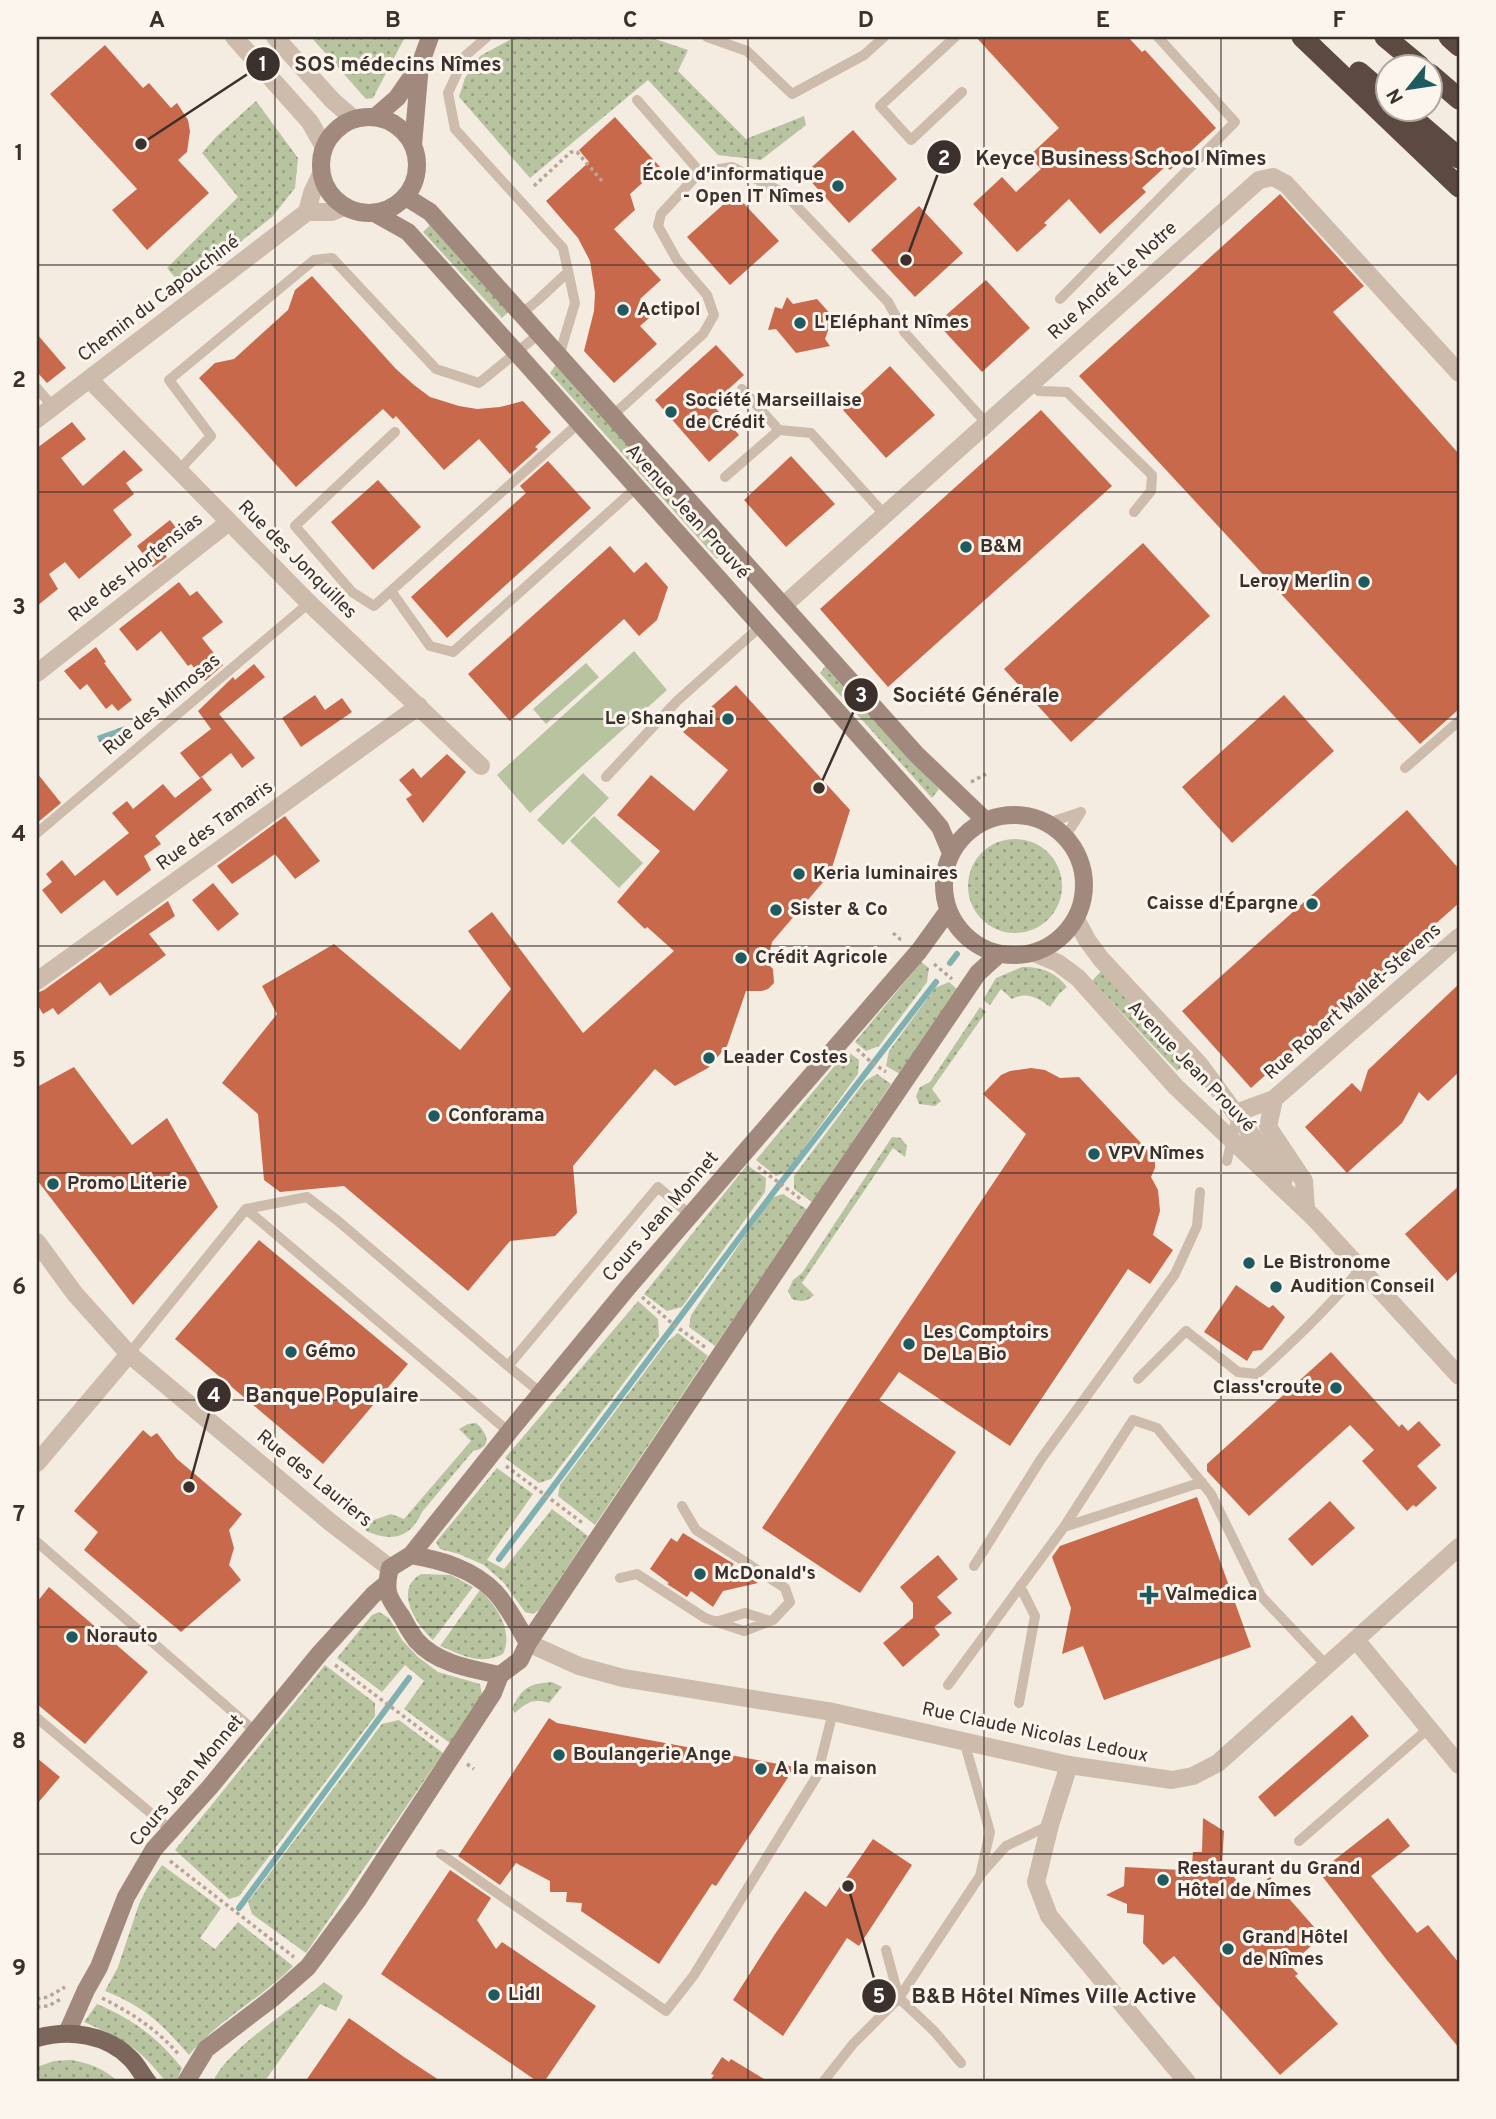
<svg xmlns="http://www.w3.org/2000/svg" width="1496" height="2119" font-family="Overpass,sans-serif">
	<defs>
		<pattern id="grass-dots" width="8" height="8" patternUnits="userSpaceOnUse" patternTransform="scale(1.75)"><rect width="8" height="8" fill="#b8c4a0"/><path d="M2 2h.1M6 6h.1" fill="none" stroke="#97a083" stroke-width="1.8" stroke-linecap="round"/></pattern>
		<pattern id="water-ripples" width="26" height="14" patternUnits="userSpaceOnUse" patternTransform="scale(1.75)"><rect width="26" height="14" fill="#7fb0b2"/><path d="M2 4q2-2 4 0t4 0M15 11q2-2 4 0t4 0" fill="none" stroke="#699091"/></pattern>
	</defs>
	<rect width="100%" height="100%" fill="#f4ebe1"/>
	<path fill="url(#grass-dots)" d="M311,37H405L373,98L366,99Z
		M515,37H649L688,50L678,71L746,139L804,116L806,125L761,160L718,155L648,80L530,178L459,97L465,78L480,56Z
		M256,101L298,158L295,188L272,217L183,287L167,268L238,197L202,153L216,137Z
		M431,224L508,312L502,318L423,232Z
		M557,363L723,552L717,559L550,373Z
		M826,665L939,789L932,798L820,673Z
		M968 886a47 47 0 1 1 94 0a47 47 0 1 1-94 0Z
		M921,962L929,968L927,982L879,1046L866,1051L855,1042Z
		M1022,967C1039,966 1056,972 1067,987L1059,994L1050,1007C1039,998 1026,991 1012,999L1001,989L990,1005L983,1000L996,978Z
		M1102,970L1185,1064L1177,1071L1092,981Z
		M949,982L957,989L900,1074L886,1066L889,1051L935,988Z
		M980,1007L986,1012L932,1089L941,1101L935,1106L919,1104L916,1096L920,1087L930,1082Z
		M847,1051L859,1060L858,1074L787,1171L776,1176L756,1160Z
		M877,1074L891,1084L812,1202L794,1189V1176L865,1081Z
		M892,1137L901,1138L907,1146L905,1157L893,1148L802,1283L814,1295C807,1302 801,1302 792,1299L788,1291L793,1280L802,1273Z
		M747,1165L766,1178L765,1192L682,1307L667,1311L644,1294Z
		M783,1194L808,1210L715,1346L689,1327L691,1315L771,1198Z
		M638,1301L658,1319L659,1336L551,1479L539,1483L505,1458Z
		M678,1333L708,1356L595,1525L558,1496L560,1485L667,1342Z
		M476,1423C488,1433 493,1448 473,1451L422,1512C410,1539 391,1542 366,1531L365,1523L391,1514L404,1519L471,1441L459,1429L468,1424Z
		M497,1468L533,1494L487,1560L504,1569L552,1509L588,1536L539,1610L533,1614L525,1612L504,1583L484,1565L459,1554L440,1549L436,1542Z
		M421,1574L451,1575L473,1587L433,1640C416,1624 393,1590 421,1574Z
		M480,1590C496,1606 514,1630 503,1654C479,1666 463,1655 440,1646Z
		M379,1612L389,1618L402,1640L418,1657L438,1672L480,1684L482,1695L451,1744L404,1709L424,1681L405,1665L382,1692L337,1658L372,1615Z
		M325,1665L375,1703V1716L239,1896L229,1899L175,1850Z
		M552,1682L562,1687L549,1703C533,1698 526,1703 515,1713L512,1709C522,1687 529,1684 552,1682Z
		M399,1720L443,1753L306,1953L252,1914L248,1902L382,1724Z
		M162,1865L221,1908L200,1938L215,1949L238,1922L293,1966C261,1999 219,2019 189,2055C161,2023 145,2007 105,1991L118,1967L139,1904L149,1884Z
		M324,1982L343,1996L336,2011L320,2004L264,2082H213C226,2049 295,2008 324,1982Z
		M97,2004C134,2020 157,2037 182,2068L176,2082H166C139,2047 123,2039 84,2022Z
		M71,2060C90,2063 104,2069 119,2082H37V2067L54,2061Z"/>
	<path fill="#b8c4a0" d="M634,651L667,690L530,813L497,775Z
		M586,663L599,677L546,724L533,709Z
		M583,773L609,798L563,845L537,820Z
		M594,816L643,863L619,888L570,841Z"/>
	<path fill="url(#water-ripples)" d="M125,726L129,739L102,748L97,736Z"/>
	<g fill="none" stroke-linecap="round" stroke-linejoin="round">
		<path stroke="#7fb0b2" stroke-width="6" d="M950,963L957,954
			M499,1559L776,1189L936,982
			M239,1908L409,1678"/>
	</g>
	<path fill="#c8694b" d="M976,37H1128L1142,52L1145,50L1216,128L1170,170L1166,166L1142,188L1146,192L1100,234L1069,199L1044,223L1047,225L1017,252L973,204L1002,177L1016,192L1041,169L1029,156L1059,128Z
		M105,45L143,88L149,83L171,108L177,103L188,120L190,131L187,152L178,160L209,193L147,250L112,210L137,189L50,94Z
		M615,117L660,167L630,194L635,210L614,229L661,280L640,299L656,312L640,326L657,344L614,383L584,351L594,311L595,293L590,261L578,238L546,201L589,162L579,150Z
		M853,130L897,179L849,223L804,174Z
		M735,194L779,241L730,285L687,237Z
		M1280,194L1364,286L1333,312L1459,454V709L1420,744L1079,376Z
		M919,206L963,253L915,297L871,250Z
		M312,276L396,369L414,385L430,397L459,406L477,409L500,407L523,401L551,432L535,447L538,449L510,474L479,439L444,470L396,416L393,419L383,409L296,487L199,378L215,363L234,359L288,310L295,290Z
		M986,280L1030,328L982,372L937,323Z
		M787,297L793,304L817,299L833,317L825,339L830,346L796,353L776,329L768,330L775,307L782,309Z
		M37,334L66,368L47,383L37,372Z
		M716,345L744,375L712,404L739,435L709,462L655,400Z
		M890,366L935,415L886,458L843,410Z
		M1041,410L1112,486L888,687L820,609Z
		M72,422L86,439L61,458L83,486L124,450L143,470L126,483L134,494L113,510L132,535L79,579L65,562L49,574L58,589L37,606V448Z
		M791,456L835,504L786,547L744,500Z
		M548,461L591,508L447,638L411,597L526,493L520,486Z
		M378,480L421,527L373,570L331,522Z
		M170,520L180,533L161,549L167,557L153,567L137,546Z
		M1143,543L1210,616L1071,742L1004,669Z
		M610,546L634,573L646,562L668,587L657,620L639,636L624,619L510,721L468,674Z
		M179,582L190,596L197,591L223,622L202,638L223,665L205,681L191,664L188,666L161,631L137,651L119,629Z
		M96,647L106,662L104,663L132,700L118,711L112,704L106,709L87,684L80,690L64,671Z
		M254,664L265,677L219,714L255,758L242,768L231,753L200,778L180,753L211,729L198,711L233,677L235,680Z
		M736,685L850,810L830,874L772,942L767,963L773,969L774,983L768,989L762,991H746L727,1046L708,1068L675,1086L655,1069L613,1118L573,1166L577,1213L555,1236L510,1241L468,1291L344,1186L280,1192L264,1180L258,1114L222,1083L277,1014L262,986L334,944L460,1050L511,989L468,931L492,912L583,1033L674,951L647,927L645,929L617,902L660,851L617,815L651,775L694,811L728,770L683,732Z
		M315,695L325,710L342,698L352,712L301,747L282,718Z
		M1284,695L1334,751L1232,843L1182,787Z
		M447,754L466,772L423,823L406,799L412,795L399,780L413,768L421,778Z
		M37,773L61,803L37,823Z
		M202,777L212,790L155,836L161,844L144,856L151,870L117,896L104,880L61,914L42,890L52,882L46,874L62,860L75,876L129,833L112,813L127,801L133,809L163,784L175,798Z
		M1407,810L1459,869V903L1251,1088L1182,1011Z
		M285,816L320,861L295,879L275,854L232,884L217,866Z
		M213,883L239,914L218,931L192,900Z
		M168,901L175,916L149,934L166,955L110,996L100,982L58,1015L53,1008L43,1014L37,1004V993L44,990Z
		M1459,984V1072L1428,1101L1419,1092L1402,1123L1347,1173L1305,1127L1352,1083L1361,1092L1368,1070Z
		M74,1067L132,1145L167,1118L218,1207L133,1305L37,1180V1087Z
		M1031,1068L1045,1070L1060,1078L1079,1077L1155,1158V1168L1151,1177L1158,1190L1160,1211L1153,1235L1173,1250L1150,1284L1128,1269L1010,1446L899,1372L879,1400L956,1452L860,1593L762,1528L1026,1134L983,1094L1001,1075L1010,1071Z
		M1459,1186V1270L1447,1281L1405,1234Z
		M259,1240L408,1364L323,1464L175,1339Z
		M1236,1285L1269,1308L1273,1305L1285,1317L1262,1350L1253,1351L1247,1361L1204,1332Z
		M1331,1352L1399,1427L1402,1424L1408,1431L1419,1421L1441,1445L1417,1466L1437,1488L1416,1507L1413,1505L1407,1511L1362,1461L1374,1450L1350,1425L1249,1516L1207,1471V1464Z
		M143,1430L151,1437L157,1433L177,1459L242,1514L229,1530L234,1548L229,1565L241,1580L181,1632L84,1550L98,1532L74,1511Z
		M1197,1497L1251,1647L1104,1700L1083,1646L1062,1654L1071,1608L1052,1557L1060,1546Z
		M1330,1501L1355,1528L1312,1566L1288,1539Z
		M683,1533L734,1564L732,1566L758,1583L723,1591L713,1607L691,1591L687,1597L667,1584L669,1583L650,1569L671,1538L677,1542Z
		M938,1555L958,1579L937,1597L952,1613L934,1627L940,1635L903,1667L883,1643L913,1618V1603L900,1587Z
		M49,1587L148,1672L85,1744L37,1704V1602Z
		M1352,1715L1369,1736L1275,1817L1258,1797Z
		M549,1718L557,1723L795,1767L716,1886L712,1884L659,1964L581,1911L582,1903L566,1902L567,1892H550V1881L516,1863L500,1885L458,1856Z
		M37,1758L60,1777L37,1804Z
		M1203,1818L1224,1831L1222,1864L1249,1894L1270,1877L1322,1936L1290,1965L1298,1974L1295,1976L1338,2024L1280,2075L1174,1956L1163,1965L1143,1943L1144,1915L1127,1913V1904L1106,1895L1124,1886L1125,1867L1181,1870L1180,1863L1192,1864L1193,1852H1202Z
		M1388,1818L1410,1846L1371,1876L1417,1933L1428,1925L1459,1963V2048L1386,1959L1319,1872Z
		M873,1839L912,1865L859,1946L847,1938L783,2036L733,2000L775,1934L805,1891L826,1907Z
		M450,1870L491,1898L477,1920L496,1949L502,1942L596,2006L544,2082H538L381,1974Z
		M349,2018L404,2057L442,2082H305Z
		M722,2057L729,2062L731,2059L769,2082H709L714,2075L711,2074Z"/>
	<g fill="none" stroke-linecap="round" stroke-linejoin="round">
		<path stroke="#b9a596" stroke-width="3.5" stroke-dasharray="3.5 3.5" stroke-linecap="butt" d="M534,186L571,152H577L602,181
			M971,782L986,774
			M893,933L900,939L904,940
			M934,964L952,979
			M857,1049L871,1062L886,1072
			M758,1167L802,1200
			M642,1297L674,1325L705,1347
			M506,1466L584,1524
			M335,1665L438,1742
			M467,1764L474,1769
			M170,1861L294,1957
			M102,1998C132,2013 158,2030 180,2056
			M37,1999L48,1997L65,1987
			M37,2007L48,2006L61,1999"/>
		<path stroke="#cdbbac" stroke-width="10" d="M487,37L465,56L448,93L455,129L563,248L575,303L559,356
			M707,37L747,51L792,94L864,55L884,37
			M955,37L880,106L911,140L962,92
			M637,100L700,172
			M1060,299L1235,122L1158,37
			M521,314L538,300L568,272
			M1031,384L1039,391L1067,392L1152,475L1151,491L1134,512
			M37,388L53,407
			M742,389L779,430
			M612,416L703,334L714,315L707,295L677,260L658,226L661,214L700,172L732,167L784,193L888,302L905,333L987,424
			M395,432L295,526L352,592L374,606L579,423
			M179,470L211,436L169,380L314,260L332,258L436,369L479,383L539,334
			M725,477L779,430L811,433L885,515
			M391,591L430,646L453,652L637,487
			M1405,768L1459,721
			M606,777L677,701L761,626
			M1048,823L1081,812
			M37,833L309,603
			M1065,837L1081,812
			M1227,1161L1237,1115
			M246,1209L307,1197L338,1221L508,1366L658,1187L690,1215
			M129,1354L246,1209L509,1432
			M508,1366L541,1393
			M1138,1379L1186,1331L1238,1372L1257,1374C1294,1341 1329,1308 1360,1269
			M1202,1482L1064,1527L1133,1420L1157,1428L1211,1494L1261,1596L1327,1666
			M37,1542L256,1732
			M974,1566L1041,1459L1175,1274L1197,1226L1200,1192
			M620,1578L637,1574L705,1618L744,1631L773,1620L790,1602L785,1588L696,1530L682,1506
			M716,1622L745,1613L770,1621
			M948,1685L1064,1527
			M1019,1703L1035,1616L1020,1586
			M37,1718L171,1830
			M1299,1841L1429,1728
			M441,1854L666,2011L694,1975L817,1776L833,1712
			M981,1874L1006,1846L1050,1825
			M961,2063L935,2032L899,1998L980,1876L990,1832L964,1741
			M823,2082L853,2044L899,1998L886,1950"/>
		<path stroke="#cdbbac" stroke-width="18" d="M89,379L309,603L481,766
			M783,606L1259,180L1273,177L1286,184L1459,373
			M37,673L229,522
			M37,981L419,706
			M1274,1099L1268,1127L1304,1181L1306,1209
			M1237,1115L1244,1110L1274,1099L1459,937
			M37,1463L129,1354
			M1356,1640L1459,1765
			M1069,1765L1050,1825L1036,1882L1049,1916L1187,2082"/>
		<path stroke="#cdbbac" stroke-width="18" d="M234,37L310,122L324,147
			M275,37L333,101L354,119
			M307,212L312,193L321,174
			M307,212H331L344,207
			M37,419L307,212
			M1076,919L1087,940L1101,959L1200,1065L1284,1179
			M1034,953L1058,963L1078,978L1176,1087L1314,1218L1459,1376
			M37,1242L75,1294L129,1354L330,1522L390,1568
			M528,1643L579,1666L623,1678L833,1712L1069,1765L1172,1780L1193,1776L1218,1763L1459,1547"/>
		<path stroke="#a18a7d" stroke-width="18" d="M321 165a48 48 0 1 1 96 0a48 48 0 1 1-96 0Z
			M375,117L397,98L420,65
			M413,145L420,65L430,37
			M406,197L430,212L916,754L985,820
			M376,214L408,232L438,265L929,814L940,827L951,853
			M944 885a70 70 0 1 1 140 0a70 70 0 1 1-140 0Z
			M411,1555L509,1432L629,1286L919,951L948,911
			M528,1643C518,1626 508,1606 495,1592C473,1569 441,1560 411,1555L390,1568C384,1592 388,1597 402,1617C406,1625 411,1633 416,1640C437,1664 471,1669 500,1675L520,1660L528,1643L817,1210L978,973L999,954
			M67,2033L86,1990L99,1967L126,1897L154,1849L210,1787L320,1653L373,1595L385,1585
			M186,2082L206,2049L274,1997L308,1967L357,1901L493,1693L500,1675"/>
		<path stroke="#7d675c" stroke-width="18" d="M37,2038C69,2029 107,2034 131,2059C138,2066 142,2075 148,2082"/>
		<path stroke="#5c4a42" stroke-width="21" d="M1302,37L1459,187
			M1385,37L1420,66
			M1449,37L1459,46
			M1359,72L1388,97
			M1430,74L1459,99
			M1401,108L1459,158"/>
	</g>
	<path fill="none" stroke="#3b302b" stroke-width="2" stroke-opacity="0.55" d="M275,37V2082M512,37V2082M748,37V2082M984,37V2082M1221,37V2082M37,265H1459M37,492H1459M37,719H1459M37,946H1459M37,1173H1459M37,1400H1459M37,1627H1459M37,1854H1459"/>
	<g fill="#1f5a5e" stroke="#fbf5ee" stroke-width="2.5">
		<circle cx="838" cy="186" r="7"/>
		<circle cx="623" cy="310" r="7"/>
		<circle cx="800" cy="323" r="7"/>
		<circle cx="671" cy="412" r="7"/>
		<circle cx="966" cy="547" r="7"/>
		<circle cx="1364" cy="582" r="7"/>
		<circle cx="728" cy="719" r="7"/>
		<circle cx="799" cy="874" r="7"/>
		<circle cx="1312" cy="904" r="7"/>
		<circle cx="776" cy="910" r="7"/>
		<circle cx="741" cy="958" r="7"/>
		<circle cx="709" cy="1058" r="7"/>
		<circle cx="434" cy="1116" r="7"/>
		<circle cx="1094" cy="1154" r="7"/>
		<circle cx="53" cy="1184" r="7"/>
		<circle cx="1249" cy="1263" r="7"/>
		<circle cx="1276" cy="1287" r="7"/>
		<circle cx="909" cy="1344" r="7"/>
		<circle cx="291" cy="1352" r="7"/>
		<circle cx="1336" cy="1388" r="7"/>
		<circle cx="700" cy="1574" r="7"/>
		<path d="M1145.5 1584.5h7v7h7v7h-7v7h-7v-7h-7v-7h7z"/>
		<circle cx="72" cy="1637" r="7"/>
		<circle cx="559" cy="1755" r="7"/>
		<circle cx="761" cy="1769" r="7"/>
		<circle cx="1163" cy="1880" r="7"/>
		<circle cx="1228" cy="1949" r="7"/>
		<circle cx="494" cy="1995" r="7"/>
	</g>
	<g text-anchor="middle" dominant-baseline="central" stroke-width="6" stroke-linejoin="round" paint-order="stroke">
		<g font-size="19" font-weight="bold" fill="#3b302b" stroke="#fbf5ee" text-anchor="start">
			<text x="824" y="175" text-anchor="end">École d'informatique<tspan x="824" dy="22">- Open IT Nîmes</tspan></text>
			<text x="637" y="310">Actipol</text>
			<text x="814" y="323">L'Eléphant Nîmes</text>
			<text x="685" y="401">Société Marseillaise<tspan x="685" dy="22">de Crédit</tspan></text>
			<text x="980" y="547">B&amp;M</text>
			<text x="1350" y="582" text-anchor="end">Leroy Merlin</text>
			<text x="714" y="719" text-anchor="end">Le Shanghai</text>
			<text x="813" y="874">Keria luminaires</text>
			<text x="1298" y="904" text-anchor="end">Caisse d'Épargne</text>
			<text x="790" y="910">Sister &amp; Co</text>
			<text x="755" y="958">Crédit Agricole</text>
			<text x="723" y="1058">Leader Costes</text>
			<text x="448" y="1116">Conforama</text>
			<text x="1108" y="1154">VPV Nîmes</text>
			<text x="67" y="1184">Promo Literie</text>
			<text x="1263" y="1263">Le Bistronome</text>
			<text x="1290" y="1287">Audition Conseil</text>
			<text x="923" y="1333">Les Comptoirs<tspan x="923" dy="22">De La Bio</tspan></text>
			<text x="305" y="1352">Gémo</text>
			<text x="1322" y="1388" text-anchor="end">Class'croute</text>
			<text x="714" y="1574">McDonald's</text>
			<text x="1165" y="1595">Valmedica</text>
			<text x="86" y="1637">Norauto</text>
			<text x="573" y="1755">Boulangerie Ange</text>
			<text x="775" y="1769">A la maison</text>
			<text x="1177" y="1869">Restaurant du Grand<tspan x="1177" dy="22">Hôtel de Nîmes</tspan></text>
			<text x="1242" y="1938">Grand Hôtel<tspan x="1242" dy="22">de Nîmes</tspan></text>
			<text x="508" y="1995">Lidl</text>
		</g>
		<g font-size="19" fill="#3b302b" stroke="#fbf5ee">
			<text transform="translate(1113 281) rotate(-42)">Rue André Le Notre</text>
			<text transform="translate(159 299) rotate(-37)">Chemin du Capouchiné</text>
			<text transform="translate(687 512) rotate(48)">Avenue Jean Prouvé</text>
			<text transform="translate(297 560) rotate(45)">Rue des Jonquilles</text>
			<text transform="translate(136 568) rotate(-38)">Rue des Hortensias</text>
			<text transform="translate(162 705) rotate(-40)">Rue des Mimosas</text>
			<text transform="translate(215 826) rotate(-36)">Rue des Tamaris</text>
			<text transform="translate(1353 1002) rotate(-41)">Rue Robert Mallet-Stevens</text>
			<text transform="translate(1191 1067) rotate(46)">Avenue Jean Prouvé</text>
			<text transform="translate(661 1217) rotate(-49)">Cours Jean Monnet</text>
			<text transform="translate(314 1479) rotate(39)">Rue des Lauriers</text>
			<text transform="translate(1035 1733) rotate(12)">Rue Claude Nicolas Ledoux</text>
			<text transform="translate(187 1781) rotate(-50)">Cours Jean Monnet</text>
		</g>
	</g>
	<path fill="none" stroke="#3b302b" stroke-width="2.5" d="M141 144L263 64M906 260L944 157M819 788L861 695M189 1487L214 1395M848 1886L879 1996"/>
	<g fill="#3b302b" stroke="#fbf5ee" stroke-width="2.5">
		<circle cx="141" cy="144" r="7"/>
		<circle cx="906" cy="260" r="7"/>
		<circle cx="819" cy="788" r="7"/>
		<circle cx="189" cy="1487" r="7"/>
		<circle cx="848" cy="1886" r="7"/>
		<circle cx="263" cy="64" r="18"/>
		<circle cx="944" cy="157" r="18"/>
		<circle cx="861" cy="695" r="18"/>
		<circle cx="214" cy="1395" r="18"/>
		<circle cx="879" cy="1996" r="18"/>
	</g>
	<g font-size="21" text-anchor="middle" font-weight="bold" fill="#fff">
		<text x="263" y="71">1</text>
		<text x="944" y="165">2</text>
		<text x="861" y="702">3</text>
		<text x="214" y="1402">4</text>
		<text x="879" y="2003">5</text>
	</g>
	<g font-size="21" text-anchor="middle" font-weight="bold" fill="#3b302b" stroke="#fbf5ee" stroke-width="6" stroke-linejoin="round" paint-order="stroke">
		<text x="398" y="71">SOS médecins Nîmes</text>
		<text x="1121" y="165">Keyce Business School Nîmes</text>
		<text x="976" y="702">Société Générale</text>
		<text x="332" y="1402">Banque Populaire</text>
		<text x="1054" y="2003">B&amp;B Hôtel Nîmes Ville Active</text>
	</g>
	<rect width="1496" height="2119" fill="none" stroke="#fbf5ee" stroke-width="77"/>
	<g transform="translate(1409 88) rotate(240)"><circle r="33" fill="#fbf5ee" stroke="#aea6a0" stroke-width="2"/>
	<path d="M0-5L12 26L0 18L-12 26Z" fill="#1f5a5e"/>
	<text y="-10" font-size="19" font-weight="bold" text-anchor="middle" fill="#3b302b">N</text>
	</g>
	<rect x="38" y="38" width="1420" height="2042" fill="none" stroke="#3b302b" stroke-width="2.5"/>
	<g font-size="23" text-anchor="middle" font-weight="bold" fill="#3b302b">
		<text x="157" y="27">A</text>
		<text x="393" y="27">B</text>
		<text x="630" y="27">C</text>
		<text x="866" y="27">D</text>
		<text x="1103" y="27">E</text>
		<text x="1339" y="27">F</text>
		<text x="19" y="160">1</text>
		<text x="19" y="387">2</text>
		<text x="19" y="614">3</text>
		<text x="19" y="841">4</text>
		<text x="19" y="1067">5</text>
		<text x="19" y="1294">6</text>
		<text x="19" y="1521">7</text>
		<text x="19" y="1748">8</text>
		<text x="19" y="1975">9</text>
	</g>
</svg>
